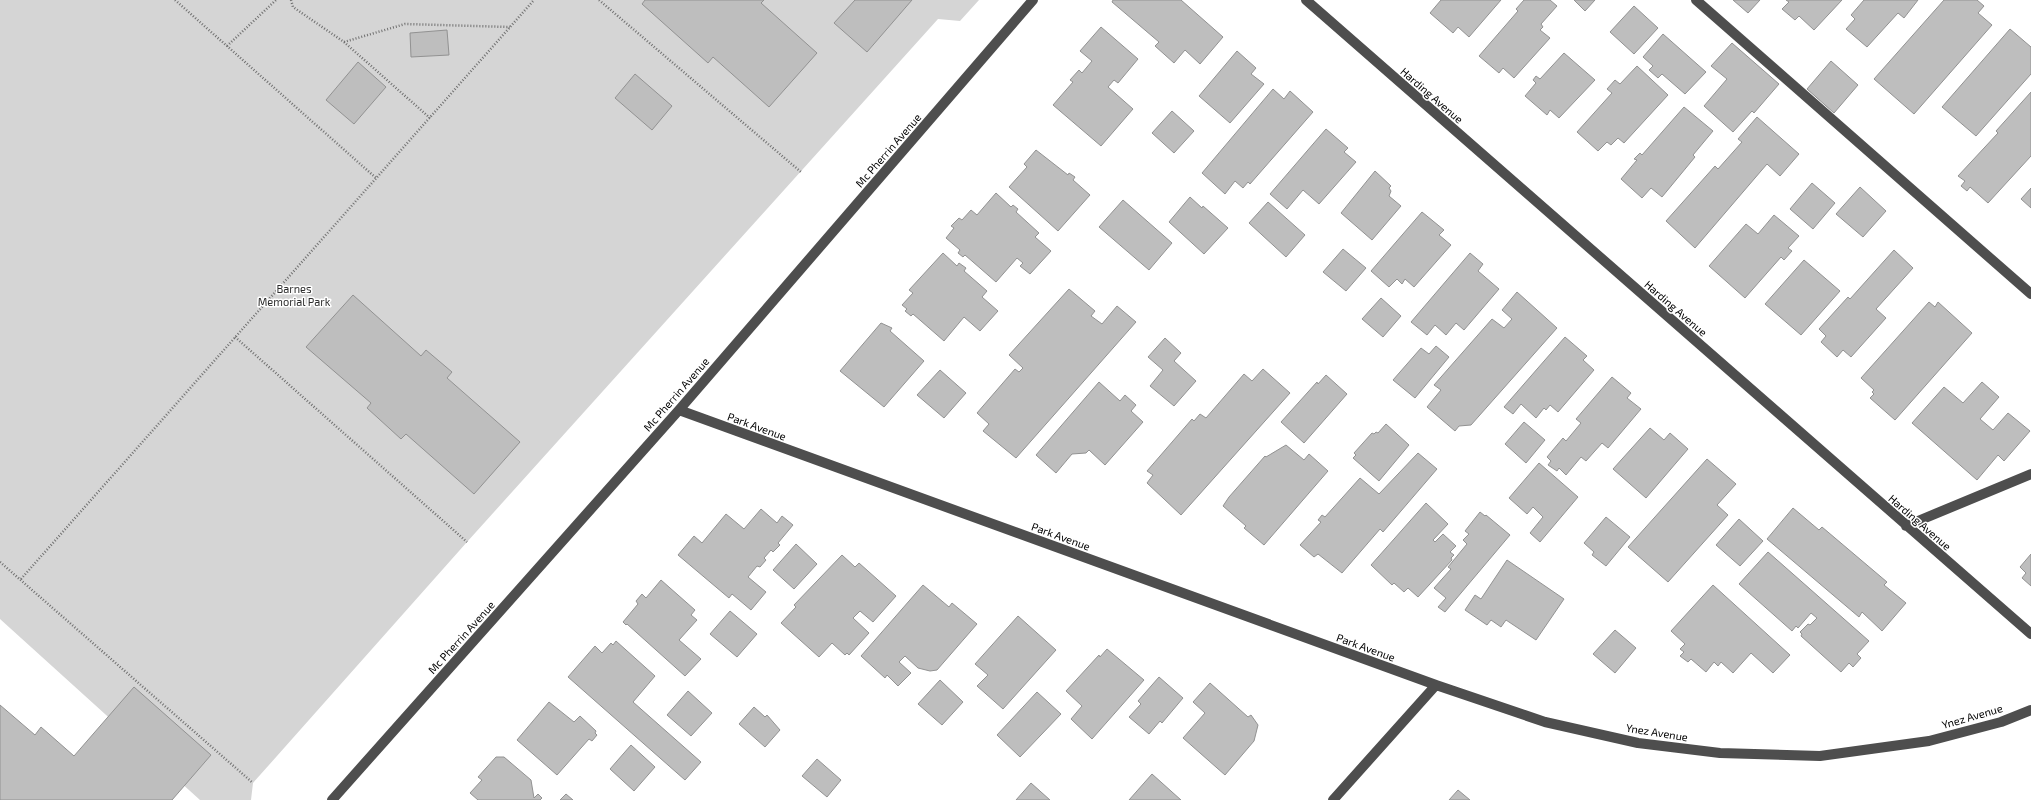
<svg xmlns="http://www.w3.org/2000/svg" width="2031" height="800" font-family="'Exo 2',sans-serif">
	<rect width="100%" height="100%" fill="#fff"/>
	<path fill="#d5d5d5" d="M0,0H979L960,21L938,19L467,542L253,783L251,800H200L0,619Z"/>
	<path fill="#bebebe" stroke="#929292" d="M645,0H764L761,3L817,53L769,107L713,57L708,63L642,4Z
		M855,0H912L867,52L834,23Z
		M1113,0H1181L1223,37L1200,64L1185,50L1174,63L1155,46L1159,42L1112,2Z
		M1441,0H1501L1469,37L1458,27L1453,33L1430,13Z
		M1524,0H1550L1557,6L1541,24L1543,27L1540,30L1550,38L1514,78L1503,68L1499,73L1479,56L1518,11L1516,9Z
		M1574,0H1595L1585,11Z
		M1733,0H1760L1748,13Z
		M1786,0H1842L1814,30L1799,16L1795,20L1782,9L1789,2Z
		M1864,0H1918L1904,18L1898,13L1867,47L1846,29L1855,19L1851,15Z
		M1944,0H1977L1984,6L1978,13L1992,25L1914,114L1874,79Z
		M1634,6L1658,28L1634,54L1610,32Z
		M1101,27L1138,59L1118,83L1114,80L1108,87L1133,109L1101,146L1053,105L1073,82L1070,80L1079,70L1082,73L1092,61L1080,51Z
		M2010,29L2031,47V74L1976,136L1942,107Z
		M447,30L449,55L411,57L410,33Z
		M1663,34L1706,72L1685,94L1662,74L1658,78L1649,70L1653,66L1643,57Z
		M1732,43L1779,84L1754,113L1752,111L1733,132L1704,106L1727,79L1711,66Z
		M1237,51L1256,68L1251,74L1264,84L1230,123L1199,96Z
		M1564,53L1595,80L1559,118L1550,110L1547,115L1525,96L1536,83L1533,80L1536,76L1540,79Z
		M1831,61L1858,85L1834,113L1807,89Z
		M358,62L386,87L354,124L326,100Z
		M1637,66L1668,95L1624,143L1618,138L1611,145L1607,142L1598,151L1577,132L1612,93L1607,89L1615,80L1620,84Z
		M635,74L672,106L652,130L615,98Z
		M1273,89L1284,99L1290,91L1313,112L1250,184L1248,182L1243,188L1235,181L1225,194L1202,173Z
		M2031,92V156L1988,203L1970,187L1967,191L1961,186L1965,181L1958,176L1998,133L1996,131Z
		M1684,107L1713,131L1693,155L1695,157L1662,197L1651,188L1642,198L1621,179L1637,160L1634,159L1640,153L1642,155Z
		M1172,111L1194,131L1174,153L1152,133Z
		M1757,117L1799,154L1780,176L1767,164L1695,248L1666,221L1715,166L1718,169L1742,142L1738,139Z
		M1326,129L1348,148L1344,152L1356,162L1319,204L1303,190L1287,209L1270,194Z
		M1036,150L1068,175L1069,173L1075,177L1073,180L1090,195L1058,231L1009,187L1027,167L1024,164Z
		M1375,171L1391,186L1389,188L1391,191L1389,196L1401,206L1372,240L1341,213Z
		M1812,183L1835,203L1813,229L1790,209Z
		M1860,187L1886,211L1863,237L1836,214Z
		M2031,188V208L2021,199Z
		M996,193L1011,207L1013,205L1018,209L1016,212L1039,233L1035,237L1051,251L1030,274L1020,266L1023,263L1017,258L996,282L965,255L963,257L958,253L960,250L946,238L954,228L951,226L959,218L962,220L971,210L977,215Z
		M1190,197L1202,208L1203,206L1228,228L1204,254L1169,222Z
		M1123,200L1172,243L1149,270L1099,227Z
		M1268,202L1305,235L1286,257L1249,223Z
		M1422,212L1444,230L1439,235L1451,245L1414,287L1405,279L1402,284L1397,279L1389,287L1371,271Z
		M1774,215L1799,236L1788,248L1792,251L1784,260L1781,257L1745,298L1709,266L1746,224L1758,234Z
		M1343,249L1366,268L1346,291L1323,272Z
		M1894,250L1913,268L1876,309L1886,318L1851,357L1843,350L1837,357L1821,342L1826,336L1819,329L1848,297L1850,299Z
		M943,253L957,266L959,263L966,268L964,271L987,291L982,297L998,311L980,331L964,317L944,341L913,314L911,316L905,311L907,309L902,305L913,293L909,290Z
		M1470,253L1483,264L1478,271L1499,289L1464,330L1456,323L1446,335L1435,325L1427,335L1411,322Z
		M1804,260L1840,291L1801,335L1765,304Z
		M1069,289L1095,311L1091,316L1102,324L1117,306L1136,322L1016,458L983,431L989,424L977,413L1015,369L1019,372L1023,368L1009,355Z
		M1517,292L1557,328L1471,425L1459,426L1455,431L1427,407L1441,390L1434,385L1492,319L1504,328L1512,319L1502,310Z
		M353,295L421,356L426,350L452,372L447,378L520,442L474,494L406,434L401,439L367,408L371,403L306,347Z
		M1381,298L1401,316L1383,337L1362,319Z
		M1929,302L1935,307L1938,302L1972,333L1895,420L1870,398L1874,394L1872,392L1874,390L1861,378Z
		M881,323L892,328L890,331L924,361L884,407L840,371Z
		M1565,337L1587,356L1583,360L1594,370L1558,412L1550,405L1546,410L1544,408L1536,418L1521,404L1513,414L1504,407Z
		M1165,338L1181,353L1174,361L1196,381L1174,406L1150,386L1163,370L1148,357Z
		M1436,346L1449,357L1415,398L1393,380L1421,348L1429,354Z
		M1263,369L1290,393L1181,515L1147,483L1153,475L1147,471L1192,419L1194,421L1200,414L1206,418L1244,374L1252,381Z
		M940,370L966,393L944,418L917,395Z
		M1326,375L1347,394L1304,443L1281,422L1317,382L1318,384Z
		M1612,377L1631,393L1627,398L1641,409L1608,448L1602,443L1586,461L1581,457L1566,475L1559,468L1557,471L1548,465L1551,461L1547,457L1563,438L1566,441L1581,423L1576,419Z
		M1099,382L1120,401L1125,395L1136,405L1131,411L1143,422L1105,465L1089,450L1086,453L1072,454L1056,473L1036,455Z
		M1982,382L1999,397L1980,419L1993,430L2008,413L2030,431L2004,461L1998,455L1977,480L1912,423L1944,387L1963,403Z
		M1524,422L1545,440L1526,463L1505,444Z
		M1386,424L1409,445L1379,481L1353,458L1356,455L1354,453L1372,433L1374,434L1376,432L1378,433Z
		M1650,428L1664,440L1670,433L1688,449L1646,498L1613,469Z
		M1286,445L1304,460L1309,454L1328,471L1264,545L1244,528L1246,526L1223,506L1229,497L1265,456L1266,457Z
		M1418,453L1437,469L1383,532L1380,529L1342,573L1318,554L1314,557L1300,545L1321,522L1318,520L1322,515L1325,517L1360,478L1379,494Z
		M1707,459L1736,484L1717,505L1728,515L1668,582L1628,547Z
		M1539,463L1578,497L1540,542L1530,533L1543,517L1533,507L1527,514L1509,498Z
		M1426,503L1448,524L1433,540L1435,542L1443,534L1456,546L1450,552L1454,555L1451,558L1452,560L1418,597L1408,588L1404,592L1394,583L1392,585L1371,565Z
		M1793,508L1819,530L1822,527L1887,582L1884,585L1906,603L1882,631L1862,612L1859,617L1767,539Z
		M761,509L777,523L782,516L793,525L778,543L780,545L773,552L771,550L764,558L766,560L760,567L757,566L748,577L766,592L751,610L732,594L729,598L678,555L694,536L702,543L726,514L744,529Z
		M1480,512L1485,516L1486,515L1510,535L1445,612L1438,607L1446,598L1434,588L1451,569L1448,567L1467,544L1463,540L1469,534L1465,531Z
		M1606,517L1630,537L1606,566L1592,555L1594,552L1584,543Z
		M1739,519L1763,541L1740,566L1716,545Z
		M796,544L817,564L794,589L773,570Z
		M1768,552L1869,641L1857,654L1861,658L1853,667L1849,663L1841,672L1801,636L1802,634L1800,632L1808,624L1810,625L1817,618L1811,613L1798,628L1796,626L1792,631L1739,584Z
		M2031,554V586L2022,578L2026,573L2020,567Z
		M842,555L855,567L859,563L896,596L873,622L860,611L853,618L869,633L849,655L847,653L845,655L832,643L819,657L781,623L796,607L794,605Z
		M1507,560L1564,599L1536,640L1506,620L1501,627L1491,620L1487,625L1465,610L1475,595L1481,599Z
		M661,580L695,610L691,615L697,620L679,640L701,659L685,676L627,624L626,625L623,622L638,604L636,601L642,594L646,598Z
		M923,585L949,607L952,603L977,624L937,670L930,671L918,668L905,656L899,662L911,673L898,686L887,675L885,678L861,656Z
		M1713,585L1790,655L1773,673L1751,653L1733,673L1721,662L1718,666L1714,662L1706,672L1691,659L1688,662L1680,656L1684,652L1680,649L1685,644L1671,631Z
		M730,611L757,634L737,657L710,634Z
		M1018,616L1056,650L1003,709L977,686L988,675L975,664Z
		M1615,630L1636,648L1615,673L1593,654Z
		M616,641L655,676L633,702L701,762L685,780L568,677L595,646L602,653L611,643L613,645Z
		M1107,649L1144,680L1092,739L1071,719L1082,706L1066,691L1099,655L1100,657Z
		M1159,677L1183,698L1162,723L1160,721L1149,734L1129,717L1141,704L1138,701Z
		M940,680L963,702L942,725L918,704Z
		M1210,683L1248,717L1251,715L1258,725L1254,741L1225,775L1183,738L1205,713L1193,702Z
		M134,687L211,755L172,800H0V705L35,735L41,727L74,756Z
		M688,691L712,713L691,736L667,715Z
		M1037,692L1061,714L1020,757L997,735Z
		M549,702L574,722L580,716L596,731L595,733L597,735L592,741L589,739L557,775L517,740Z
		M754,707L765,717L767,715L780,730L765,747L739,724Z
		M631,745L655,767L634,791L610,769Z
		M496,757H504L531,780L534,798L538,794L542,798L540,800H478L470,793L482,780L478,777Z
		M817,759L841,780L827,797L802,776Z
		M1152,774L1181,800H1129Z
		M1031,783L1050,800H1016Z
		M1458,790L1470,800H1449Z
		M566,794L573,800H560Z"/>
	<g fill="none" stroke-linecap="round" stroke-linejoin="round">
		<path stroke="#707070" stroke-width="2.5" stroke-dasharray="1 2" stroke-linecap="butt" d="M175,0L376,178
			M291,0L293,7L344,42L430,118
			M599,0L801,172
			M344,42L405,24L510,27
			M227,46L276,0
			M235,337L467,542
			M0,562L253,783
			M21,579L534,0"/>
		<path stroke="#4e4e4e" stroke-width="10" d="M1306,0L2031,634
			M1696,0L2031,294
			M679,410L1436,685
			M1906,526L2031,474
			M332,800L679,410L1033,0
			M1333,800L1436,685L1545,722L1638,743L1720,753L1820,756L1929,741L2001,722L2031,710"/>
	</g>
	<g text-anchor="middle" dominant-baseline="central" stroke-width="3" stroke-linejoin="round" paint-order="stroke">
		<g font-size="11" fill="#000" stroke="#fff">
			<text transform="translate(1432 95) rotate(41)">Harding Avenue</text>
			<text transform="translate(888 150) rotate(-49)">Mc Pherrin Avenue</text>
			<text transform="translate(1676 308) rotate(41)">Harding Avenue</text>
			<text transform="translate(676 394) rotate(-49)">Mc Pherrin Avenue</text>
			<text transform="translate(757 426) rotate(20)">Park Avenue</text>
			<text transform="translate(1920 522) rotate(41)">Harding Avenue</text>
			<text transform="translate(1061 536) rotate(20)">Park Avenue</text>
			<text transform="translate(461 637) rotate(-48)">Mc Pherrin Avenue</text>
			<text transform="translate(1366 647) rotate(20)">Park Avenue</text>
			<text transform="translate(1972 716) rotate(-16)">Ynez Avenue</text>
			<text transform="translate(1657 732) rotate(9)">Ynez Avenue</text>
		</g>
		<g font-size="11" fill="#2c2c2c" stroke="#fff">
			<text x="294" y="288">Barnes<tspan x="294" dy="13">Memorial Park</tspan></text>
		</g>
	</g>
</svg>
